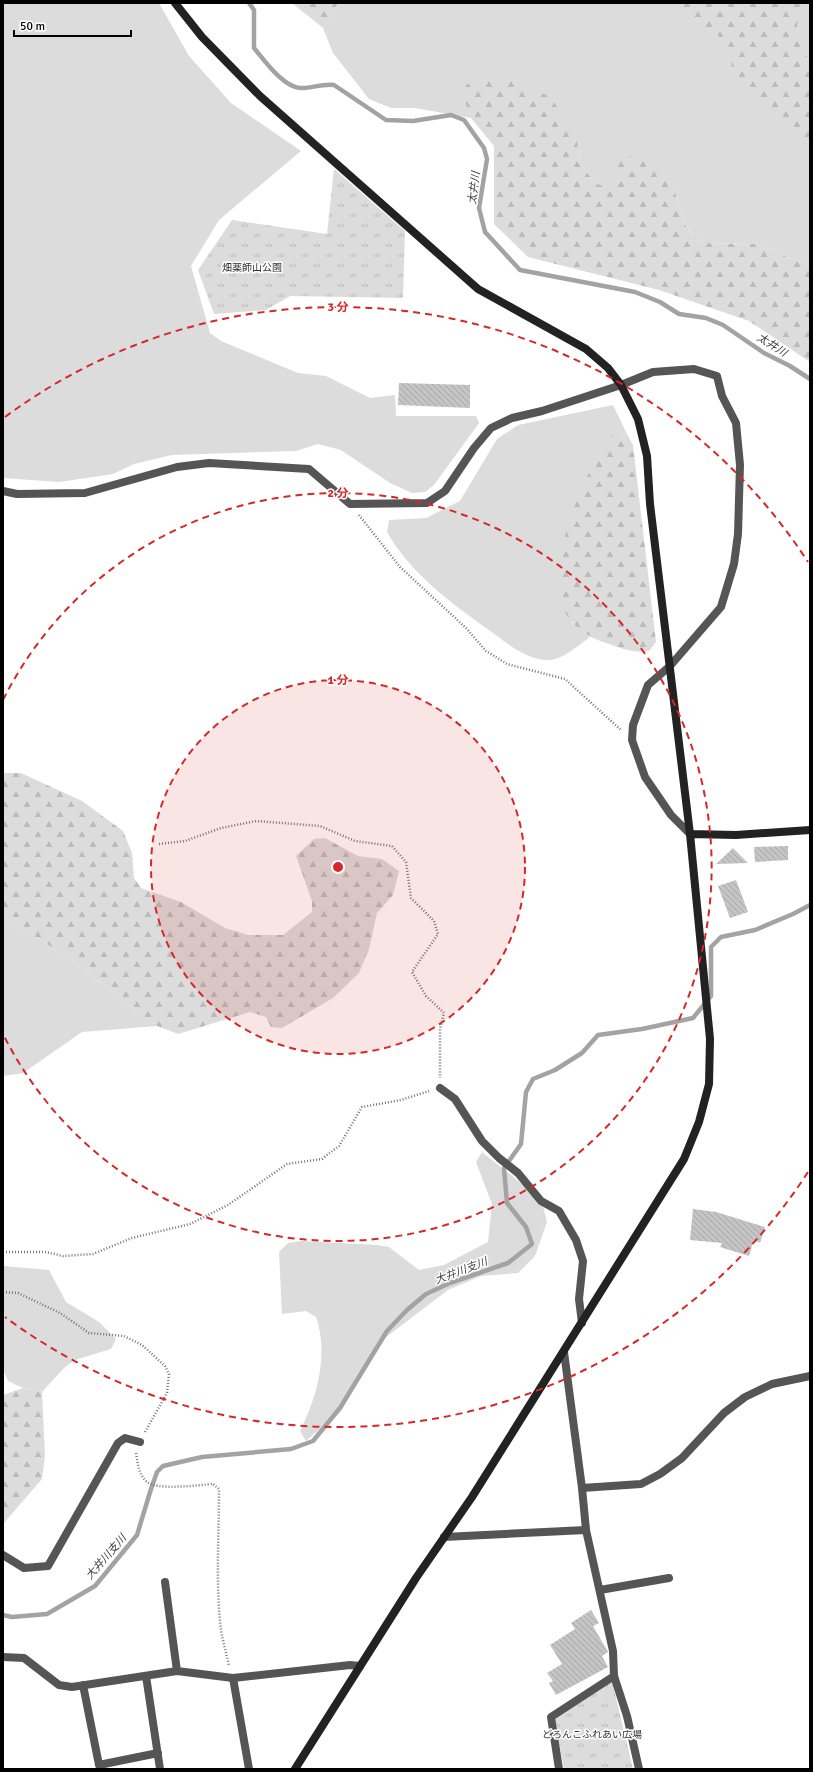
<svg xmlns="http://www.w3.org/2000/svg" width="813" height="1772" font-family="Signika,'Noto Sans JP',sans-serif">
	<defs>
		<pattern id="forest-firs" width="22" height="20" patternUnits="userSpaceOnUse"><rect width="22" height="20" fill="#dcdcdc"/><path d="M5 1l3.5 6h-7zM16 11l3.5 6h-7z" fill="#bbb"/></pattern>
		<pattern id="park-tufts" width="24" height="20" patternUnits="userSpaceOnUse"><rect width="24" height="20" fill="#dcdcdc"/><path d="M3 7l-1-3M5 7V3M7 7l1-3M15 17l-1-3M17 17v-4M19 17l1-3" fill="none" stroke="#bbb"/></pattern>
		<pattern id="building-back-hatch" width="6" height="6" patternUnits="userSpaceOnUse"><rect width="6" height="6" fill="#c4c4c4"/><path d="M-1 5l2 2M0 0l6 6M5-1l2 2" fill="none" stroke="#a7a7a7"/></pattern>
	</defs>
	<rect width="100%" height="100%" fill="#fff"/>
	<path fill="#dcdcdc" d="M3,3H159L189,56L231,103L301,151L219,220L191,266L210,333L221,341L298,373L326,376L370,398L395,395L396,416H476L479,423L434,485L425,492L412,493L390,483L341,450L318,444L296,451L172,455L134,464L113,474L59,482L3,478Z
		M338,3H810V266L754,244L702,243L685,225L674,189L607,187L595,183L580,163L577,140L464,97L471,118L415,108H391L369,99L333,53L323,28L331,19Z
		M613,405L627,434L616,431L571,622L590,637C577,646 561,662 545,660C523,658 507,643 489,630C451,603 411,574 387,532L389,520L426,518L460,501L497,439L518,425Z
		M3,918L65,955L157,1026L82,1032L23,1073L3,1076Z
		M482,1152L541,1199L547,1222L535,1256L518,1273L481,1276L448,1290L377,1344L342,1409L306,1441L300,1431C317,1397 329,1354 316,1317L306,1311L282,1314L279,1252L288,1243L301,1241L378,1245L389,1247L419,1270L444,1265L488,1242L492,1204L476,1162Z
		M3,1266L49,1270L66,1302L99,1322L116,1339L111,1349L75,1360L65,1367L42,1392L23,1388L8,1381L3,1370Z"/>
	<path fill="url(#forest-firs)" d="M292,3H338L331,19L323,28Z
		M672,3H799L801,7L796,30L810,65V152L734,79L728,43Z
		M477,79L516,82L551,97L577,140L580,163L595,183L607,187L624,155L652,161L674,189L685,225L702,243L754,244L810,266V362L749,321L659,290L528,257L494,224V146L471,118L463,97L466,85Z
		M616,431L627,434L633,445L656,642L649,651C632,654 619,647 603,642C583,635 564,620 560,598C553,556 575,498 595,461C600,450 609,441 616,431Z
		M3,773H21L82,801L123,831L132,853L134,878L141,888L181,902L225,928L248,935H283L312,912V901L296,856L314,839L325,838L358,856L382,859L399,871L393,895L377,913L369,949L359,973L333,998L282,1028L271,1027L266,1017L250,1012L178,1034L157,1026L65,955L3,918Z
		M23,1388L42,1392L45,1456L42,1479L3,1524V1395Z"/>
	<path fill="url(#park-tufts)" d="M334,169L405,231L403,298L290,296L266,310L214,314L198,270L232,220L327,234Z
		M612,1681L633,1769H564L555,1720L563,1711Z"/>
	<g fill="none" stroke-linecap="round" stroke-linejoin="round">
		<path stroke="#a3a3a3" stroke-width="4.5" d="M249,3L254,10V48C264,60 283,87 300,88C311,89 322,83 334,85L386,120L413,121L451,115L464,120L484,148L487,159L479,208L485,232L520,270L635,292L660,302L679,314L706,318L723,325L764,353L790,366L810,379
			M3,1615L12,1617L47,1614L95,1586L137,1535L151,1489L157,1472L163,1466L202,1457L291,1449L313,1441L340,1408L387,1331L407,1310L426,1294L450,1283L508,1263L532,1244L526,1227L507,1203L504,1168L521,1144L526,1092L533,1079L555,1070L582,1053L598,1035L642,1029L693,1018L711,996V947L721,937L755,930L793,914L810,905"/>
	</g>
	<path fill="url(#building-back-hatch)" d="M399,383L470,385V408L398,405Z
		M788,846V860L755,862L754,847Z
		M733,848L748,863L716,864Z
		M736,880L748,912L730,918L718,886Z
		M693,1209L716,1212L765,1227L760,1243L754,1240L749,1256L720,1247L722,1243L690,1240Z
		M591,1610L599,1623L593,1626L608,1652L602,1656L608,1667L556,1695L549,1683L553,1681L547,1673L562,1664L550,1645L575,1629L571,1623Z"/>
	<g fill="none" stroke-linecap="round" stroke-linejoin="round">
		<path stroke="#777" stroke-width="2.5" stroke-dasharray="1 2" stroke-linecap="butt" d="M359,515L400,567L466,628L486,651L507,664L565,679L621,730
			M159,844L185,841L221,828L256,821L320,826L355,841L392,846L406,862L411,898L434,921L438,934L412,972L426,996L444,1013L440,1029V1078
			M3,1252H46L63,1256L93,1254L132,1238L190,1224L228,1205L287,1164L322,1159L339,1146L362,1107L401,1100L429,1091
			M3,1292L18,1293L60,1313L89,1333L124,1336L142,1345L165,1366L169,1374L167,1393L145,1432
			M136,1453C138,1463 138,1473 146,1481C154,1491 199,1485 213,1484L219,1489C219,1533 216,1577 220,1621C221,1636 226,1651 229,1666"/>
		<path stroke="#555" stroke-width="8" d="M444,1537L586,1530
			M600,1590L669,1578
			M233,1678L249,1769
			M559,1769L551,1717L614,1676"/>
		<path stroke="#555" stroke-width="8" d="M3,491L17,494L85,493L177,467L209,463L309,469L350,504L427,503L445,491L474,448L491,428L512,418L542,411L621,385L653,372L694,369L717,376L722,396L736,423L740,465L738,534L734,564L721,607L670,666L648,685L633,725L632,740L645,777L671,815L690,834
			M440,1088L455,1099L482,1141L499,1158L518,1173L541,1201L559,1211L576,1240L583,1261L579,1299L582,1323
			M564,1352L582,1488L586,1530L613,1651L614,1676L627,1716L639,1769
			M582,1488L641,1484L660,1474L682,1458L724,1413L745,1397L772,1384L810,1376
			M3,1555L24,1568L48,1566L118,1443L125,1438L140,1442
			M165,1582L177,1671
			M3,1657L24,1658L59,1685L72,1687L177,1671L233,1678L350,1665L360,1666
			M146,1676L160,1769
			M83,1685L99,1765L158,1753"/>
		<path stroke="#222" stroke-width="8" d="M175,3L202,37L260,96L478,289L586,349L608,368L621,385L638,419L647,456L650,504L690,834L710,1039L709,1084L699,1122L684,1159L472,1497L416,1578L295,1769
			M690,834L736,835L810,830"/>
	</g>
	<circle cx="338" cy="867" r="187" fill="#d62828" fill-opacity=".12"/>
	<g fill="none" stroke="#d62828" stroke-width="2" stroke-dasharray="7 5">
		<circle cx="338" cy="867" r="187"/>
		<path d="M3 700A374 374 0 1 1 3 1034"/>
		<path d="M808 1172A560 560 0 0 1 5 1317M5 417A560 560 0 0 1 808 562"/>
	</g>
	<g text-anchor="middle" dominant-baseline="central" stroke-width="3" stroke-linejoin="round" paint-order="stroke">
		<g font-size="10" fill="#333" stroke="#fff">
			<text x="252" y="268">畑薬師山公園</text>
			<text x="592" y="1735">どろんこふれあい広場</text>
		</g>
		<g font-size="11" font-style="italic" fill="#444" stroke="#fff">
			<text transform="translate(474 188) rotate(-83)">太井川</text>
			<text transform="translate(772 345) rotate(32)">太井川</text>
			<text transform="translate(461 1271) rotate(-21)">大井川支川</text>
			<text transform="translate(106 1557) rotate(-49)">大井川支川</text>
		</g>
	</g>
	<circle cx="338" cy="867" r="6" fill="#d62828" stroke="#fff" stroke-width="2"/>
	<g font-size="12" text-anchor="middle" font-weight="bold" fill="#d62828" stroke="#fff" stroke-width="3" stroke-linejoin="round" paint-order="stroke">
		<text x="338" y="311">3 分</text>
		<text x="338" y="497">2 分</text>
		<text x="338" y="684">1 分</text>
	</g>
	<rect width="813" height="1772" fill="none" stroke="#000000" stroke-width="8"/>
	<path d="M14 30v6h117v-6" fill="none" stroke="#000000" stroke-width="2"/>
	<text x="20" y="30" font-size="12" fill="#000000" stroke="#ffffff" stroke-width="3" paint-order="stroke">50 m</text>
</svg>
